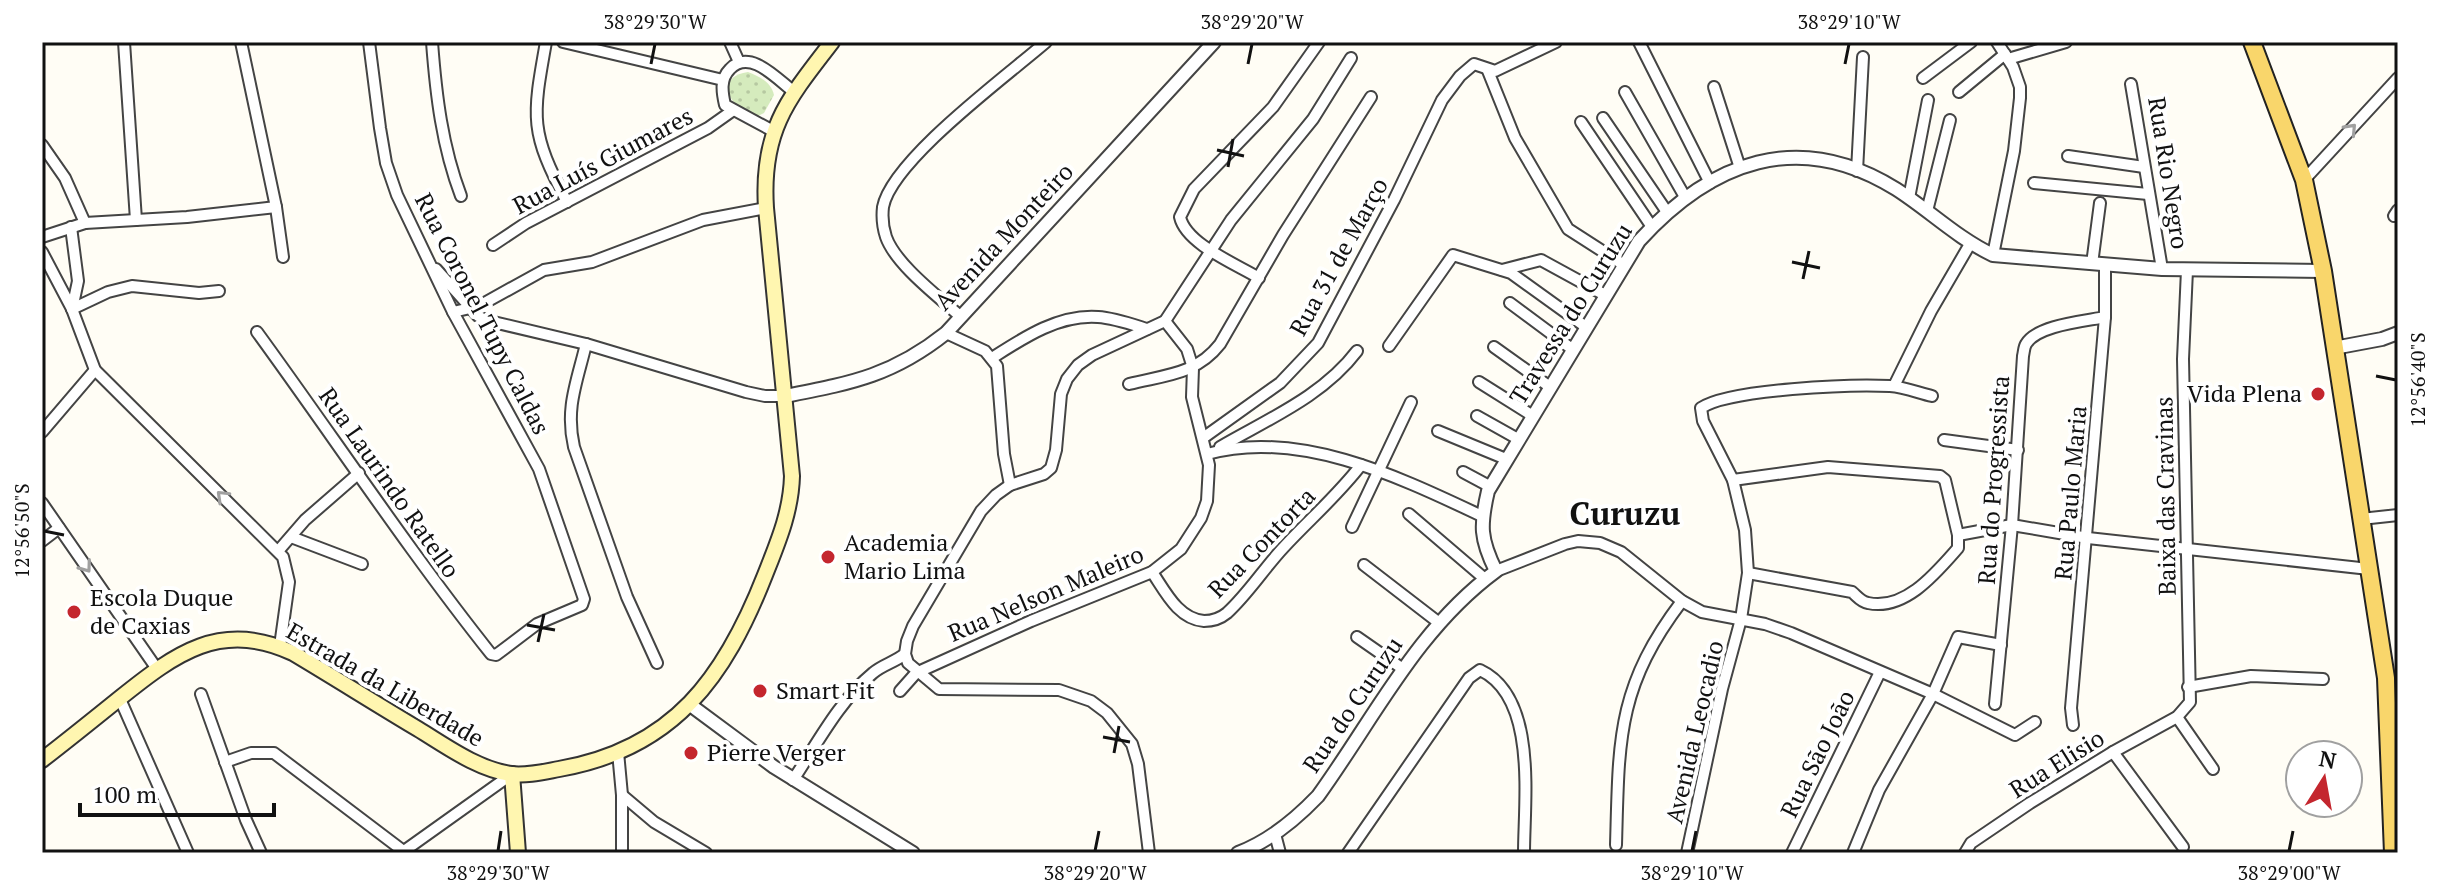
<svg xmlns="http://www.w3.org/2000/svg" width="2440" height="895" viewBox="0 0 2440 895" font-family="'PT Serif',serif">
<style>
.grass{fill:url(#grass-dots)}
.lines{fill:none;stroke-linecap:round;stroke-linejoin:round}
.minor-casing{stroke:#444;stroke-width:14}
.tertiary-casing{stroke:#444;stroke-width:16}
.secondary-casing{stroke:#333;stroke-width:18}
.primary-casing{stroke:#222;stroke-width:20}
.minor{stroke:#fff;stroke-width:10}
.tertiary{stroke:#fff;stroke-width:12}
.secondary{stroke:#fff6b0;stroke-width:14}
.primary{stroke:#f9d66b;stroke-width:16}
.oneway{stroke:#a0a0a0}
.ticks{fill:none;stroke:#111;stroke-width:3}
.poi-dot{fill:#c4262e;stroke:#fff;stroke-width:3}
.labels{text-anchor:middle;stroke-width:8;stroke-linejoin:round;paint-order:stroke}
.street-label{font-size:24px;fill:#111;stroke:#fff}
.poi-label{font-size:24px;fill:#111;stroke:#fff;text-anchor:start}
.district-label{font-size:32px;font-weight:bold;fill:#111;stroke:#fff}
.neatline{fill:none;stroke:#111;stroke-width:3}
.ticks-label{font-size:20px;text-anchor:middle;fill:#111}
</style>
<defs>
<pattern id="grass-dots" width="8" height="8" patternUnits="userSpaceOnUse" patternTransform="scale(2)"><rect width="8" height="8" fill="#d5ebbd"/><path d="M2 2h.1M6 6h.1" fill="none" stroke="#b6c8a1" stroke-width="1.8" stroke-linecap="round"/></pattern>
</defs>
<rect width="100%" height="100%" fill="#fffdf5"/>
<path class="grass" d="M748 72C760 77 771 82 774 95L764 113 758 116C729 110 713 77 748 72Z"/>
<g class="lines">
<defs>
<g id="minor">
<path d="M124 42 136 220"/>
<path d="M241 42 276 207 283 257"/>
<path d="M432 42C436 95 442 146 461 196"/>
<path d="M546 42C532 119 530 132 567 202"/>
<path d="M563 42 723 80"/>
<path d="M730 42 739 62"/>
<path d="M1639 42 1710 183"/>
<path d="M2008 59 2066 42"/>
<path d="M1488 71 1515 138 1568 229 1624 265"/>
<path d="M1923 78 1971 42"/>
<path d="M2131 84 2162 269"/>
<path d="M1714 87 1740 168"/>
<path d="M1625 92 1685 197"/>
<path d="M1959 92 2005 54"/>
<path d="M1603 118 1667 212"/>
<path d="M1581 122 1652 227"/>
<path d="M773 131 725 105C722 92 720 79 730 69 750 48 777 79 794 92"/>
<path d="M42 145 65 178 85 223"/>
<path d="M2068 156 2144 167"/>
<path d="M1857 171 1863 57"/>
<path d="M2304 180 2398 78"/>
<path d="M2034 183 2148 194"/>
<path d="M1909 198 1928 100"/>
<path d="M1927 211 1950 120"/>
<path d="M2394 216 2398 210"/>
<path d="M71 227 78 281 72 309"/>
<path d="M42 237 85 223 187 217 276 207"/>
<path d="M493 245 526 223 708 128 732 111"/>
<path d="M42 252 72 309 95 370 283 557 289 582 280 646"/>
<path d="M1993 255 2014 151 2020 98V87L2013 67 1997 42"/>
<path d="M2092 264 2100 203"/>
<path d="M436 269 478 316 485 320 586 344 746 392 765 396H785"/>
<path d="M1502 270 1541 260 1605 295"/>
<path d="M1259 278C1236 264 1186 244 1180 217L1194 189 1273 107 1319 42"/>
<path d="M1510 303 1572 349"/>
<path d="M72 309 108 292 132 286 199 293 219 291"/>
<path d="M453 312 479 306 544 270 592 262 703 220 766 208"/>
<path d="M961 317C939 297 896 265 886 237 883 228 882 216 883 207 892 160 1008 75 1046 42"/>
<path d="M257 332C335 439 409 551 491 654L496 655 537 624 582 605 584 599 539 469 453 312 397 195 386 163 380 128 369 42"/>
<path d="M946 333 985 351 997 366 1004 454 1010 485"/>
<path d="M586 344C577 382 565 408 574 447L627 597 657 663"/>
<path d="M1389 346 1453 255 1511 273 1586 327"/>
<path d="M1494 347 1550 387"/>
<path d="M992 358C1023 338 1059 314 1098 317 1114 318 1131 324 1147 329"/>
<path d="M1479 382 1533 416"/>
<path d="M1129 384C1164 375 1196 375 1220 344L1283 235 1371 97"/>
<path d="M1894 386 1931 311 1970 244"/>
<path d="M1477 416 1518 439"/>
<path d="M1438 431 1506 459"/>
<path d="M42 432 95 370"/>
<path d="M1203 438 1280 383 1318 343 1394 200 1442 100 1460 76 1474 64 1495 71 1556 42"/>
<path d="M1944 440 2018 450"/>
<path d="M1220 447C1268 419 1323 396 1357 351"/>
<path d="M1207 454C1299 428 1401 478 1482 516"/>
<path d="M1463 472 1491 487"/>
<path d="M1733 480 1828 467 1940 476 1945 480 1958 535V548C1936 573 1905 611 1868 603 1861 602 1857 596 1852 592L1748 573"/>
<path d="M42 503 157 669"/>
<path d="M1409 514 1485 579"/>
<path d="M2361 519 2398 515"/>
<path d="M1352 527 1411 402"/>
<path d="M1958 535 2012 525 2088 538 2369 569"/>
<path d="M291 537 362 564"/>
<path d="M42 541 59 528"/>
<path d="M279 550 305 520 359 473"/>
<path d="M1364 565 1438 622"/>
<path d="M1496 571 1565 544 1578 541 1600 543 1621 552 1682 601 1702 612 1765 624 1791 633 1933 694 2015 735 2035 722"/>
<path d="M1152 572C1165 591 1178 619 1204 621 1212 621 1221 618 1227 613 1248 594 1265 567 1284 547 1310 519 1338 495 1361 465"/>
<path d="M1357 637 1403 669"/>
<path d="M2188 687 2251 676 2323 679"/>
<path d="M900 691 916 673 1031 621 1152 572 1181 549 1201 518 1207 501 1209 465 1192 397 1193 368 1187 349 1165 321"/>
<path d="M201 694 246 820 261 853"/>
<path d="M120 699 188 853"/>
<path d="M1995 704 2012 525 2023 356C2024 352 2024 347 2026 344 2037 325 2086 321 2105 317"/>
<path d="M2177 717 2213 769"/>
<path d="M2073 725 2071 708 2105 317V265"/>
<path d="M618 752 622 795V853"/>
<path d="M2113 752 2183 847"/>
<path d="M225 762 251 753H274L406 853"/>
<path d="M793 780C817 744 839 701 873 673 882 665 895 662 905 654"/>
<path d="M622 795 654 822 706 853"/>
<path d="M1275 834 1280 853"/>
<path d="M1616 845C1619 741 1616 688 1682 601"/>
<path d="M404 851 512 774"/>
<path d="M1149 853 1138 764 1132 744 1107 713 1091 701 1059 690 939 689 908 663 905 654 907 641 913 626 981 511 996 495 1010 485 1044 474 1051 468 1056 450 1061 394 1067 379 1078 365 1092 355 1165 321 1231 220 1313 119 1351 58"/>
<path d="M1348 853 1469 678 1480 670C1538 697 1524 800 1524 853"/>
<path d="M1687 853 1722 689 1741 619 1748 573 1745 530 1733 480 1703 421 1701 408C1729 389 1853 384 1890 386 1904 387 1919 393 1932 396"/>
<path d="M1792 853 1880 672"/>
<path d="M1853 853 1879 790 1933 694 1958 637 2001 645"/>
<path d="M1965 853 1971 843 2030 803 2113 752 2177 717 2190 702 2183 359 2187 270"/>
</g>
<g id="tertiary">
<path d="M2334 348 2382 339 2398 333"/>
<path d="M785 396C851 383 892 376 946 333L1214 42"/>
<path d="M689 704 774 767 913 853"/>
<path d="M1238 853C1270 841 1295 820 1318 796 1375 717 1417 629 1496 571 1480 539 1480 525 1488 491L1639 241C1711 162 1798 128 1896 189 1929 210 1957 238 1993 255L2162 269 2323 271"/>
</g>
<g id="secondary">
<path d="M42 760C68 740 94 719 120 698 175 654 221 619 293 653 335 678 376 704 418 729 446 746 477 769 511 774 527 776 543 772 559 769 674 749 725 677 765 575 778 542 791 512 792 476L766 208C761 131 787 100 832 42"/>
<path d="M512 774 518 853"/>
</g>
<path id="primary" d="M2252 42 2304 180 2323 271 2386 678 2393 853"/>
</defs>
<use href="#minor" class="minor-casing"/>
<use href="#tertiary" class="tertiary-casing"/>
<use href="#secondary" class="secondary-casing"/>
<use href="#primary" class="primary-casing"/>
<use href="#minor" class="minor"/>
<use href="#tertiary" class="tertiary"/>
<use href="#secondary" class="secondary"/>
<use href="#primary" class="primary"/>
</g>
<defs><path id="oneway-chevron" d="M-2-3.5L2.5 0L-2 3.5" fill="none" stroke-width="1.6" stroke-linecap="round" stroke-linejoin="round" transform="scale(2)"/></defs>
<g class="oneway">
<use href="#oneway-chevron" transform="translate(2351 129) rotate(-47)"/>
<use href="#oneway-chevron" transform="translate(222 496) rotate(-136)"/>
<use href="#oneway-chevron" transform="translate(86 567) rotate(54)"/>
</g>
<path class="ticks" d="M651 64 655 44M1248 64 1252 44M1845 64 1849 44M1217 150 1244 156M1228 167 1233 139M1792 262 1820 268M1803 279 1809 251M2376 376 2396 380M44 531 64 535M527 625 555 630M538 642 544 614M1103 737 1130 742M1114 753 1119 726M498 851 501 831M1095 851 1099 831M1692 851 1696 831M2289 851 2293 831"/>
<g class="poi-dot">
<circle cx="2318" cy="394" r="8"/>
<circle cx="828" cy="557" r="8"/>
<circle cx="74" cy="612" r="8"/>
<circle cx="760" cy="691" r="8"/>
<circle cx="691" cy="753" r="8"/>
</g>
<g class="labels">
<g class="street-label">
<text transform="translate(603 161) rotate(-28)" y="8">Rua Luís Giumares</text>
<text transform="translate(2168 173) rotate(81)" y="8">Rua Rio Negro</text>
<text transform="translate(1004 237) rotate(-47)" y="8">Avenida Monteiro</text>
<text transform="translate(1339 257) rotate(-61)" y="8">Rua 31 de Março</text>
<text transform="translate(482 314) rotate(63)" y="8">Rua Coronel Tupy Caldas</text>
<text transform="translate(1571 314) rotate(-58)" y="8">Travessa do Curuzu</text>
<text transform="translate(1994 480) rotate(-86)" y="8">Rua do Progressista</text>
<text transform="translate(389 483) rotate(55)" y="8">Rua Laurindo Ratello</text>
<text transform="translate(2071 493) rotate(-85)" y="8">Rua Paulo Maria</text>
<text transform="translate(2166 496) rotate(-91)" y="8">Baixa das Cravinas</text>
<text transform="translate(1262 543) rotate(-46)" y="8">Rua Contorta</text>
<text transform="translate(1046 594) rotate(-23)" y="8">Rua Nelson Maleiro</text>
<text transform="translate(385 685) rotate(30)" y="8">Estrada da Liberdade</text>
<text transform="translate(1353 705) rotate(-56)" y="8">Rua do Curuzu</text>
<text transform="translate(1695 732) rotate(-77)" y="8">Avenida Leocadio</text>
<text transform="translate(1818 754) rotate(-64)" y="8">Rua São João</text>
<text transform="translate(2057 764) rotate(-32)" y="8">Rua Elisio</text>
</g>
<g class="poi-label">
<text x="2302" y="402" text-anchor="end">Vida Plena</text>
<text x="844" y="551">Academia<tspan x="844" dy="28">Mario Lima</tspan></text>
<text x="90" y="606">Escola Duque<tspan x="90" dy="28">de Caxias</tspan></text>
<text x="776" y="699">Smart Fit</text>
<text x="707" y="761">Pierre Verger</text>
</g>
<g class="district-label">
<text x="1625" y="525">Curuzu</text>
</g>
</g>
<rect width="2440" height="895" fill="none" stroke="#ffffff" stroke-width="88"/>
<g transform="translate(2324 779) rotate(11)"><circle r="38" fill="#ffffff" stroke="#a0a0a0" stroke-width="2"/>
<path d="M0-6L14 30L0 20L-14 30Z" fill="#c4262e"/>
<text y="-12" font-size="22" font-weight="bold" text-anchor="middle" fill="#111111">N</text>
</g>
<path d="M80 803v12h194v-12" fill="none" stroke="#111111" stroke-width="4"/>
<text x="92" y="803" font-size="24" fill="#111111" stroke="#ffffff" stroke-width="6" paint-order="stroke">100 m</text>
<rect x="44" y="44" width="2352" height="807" class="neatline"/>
<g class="ticks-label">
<text x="655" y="29">38°29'30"W</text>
<text x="1252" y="29">38°29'20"W</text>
<text x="1849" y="29">38°29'10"W</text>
<text transform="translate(2418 380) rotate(-90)" y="7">12°56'40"S</text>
<text transform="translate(22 531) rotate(-90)" y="7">12°56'50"S</text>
<text x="498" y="880">38°29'30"W</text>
<text x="1095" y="880">38°29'20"W</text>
<text x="1692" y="880">38°29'10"W</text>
<text x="2289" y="880">38°29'00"W</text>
</g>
</svg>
